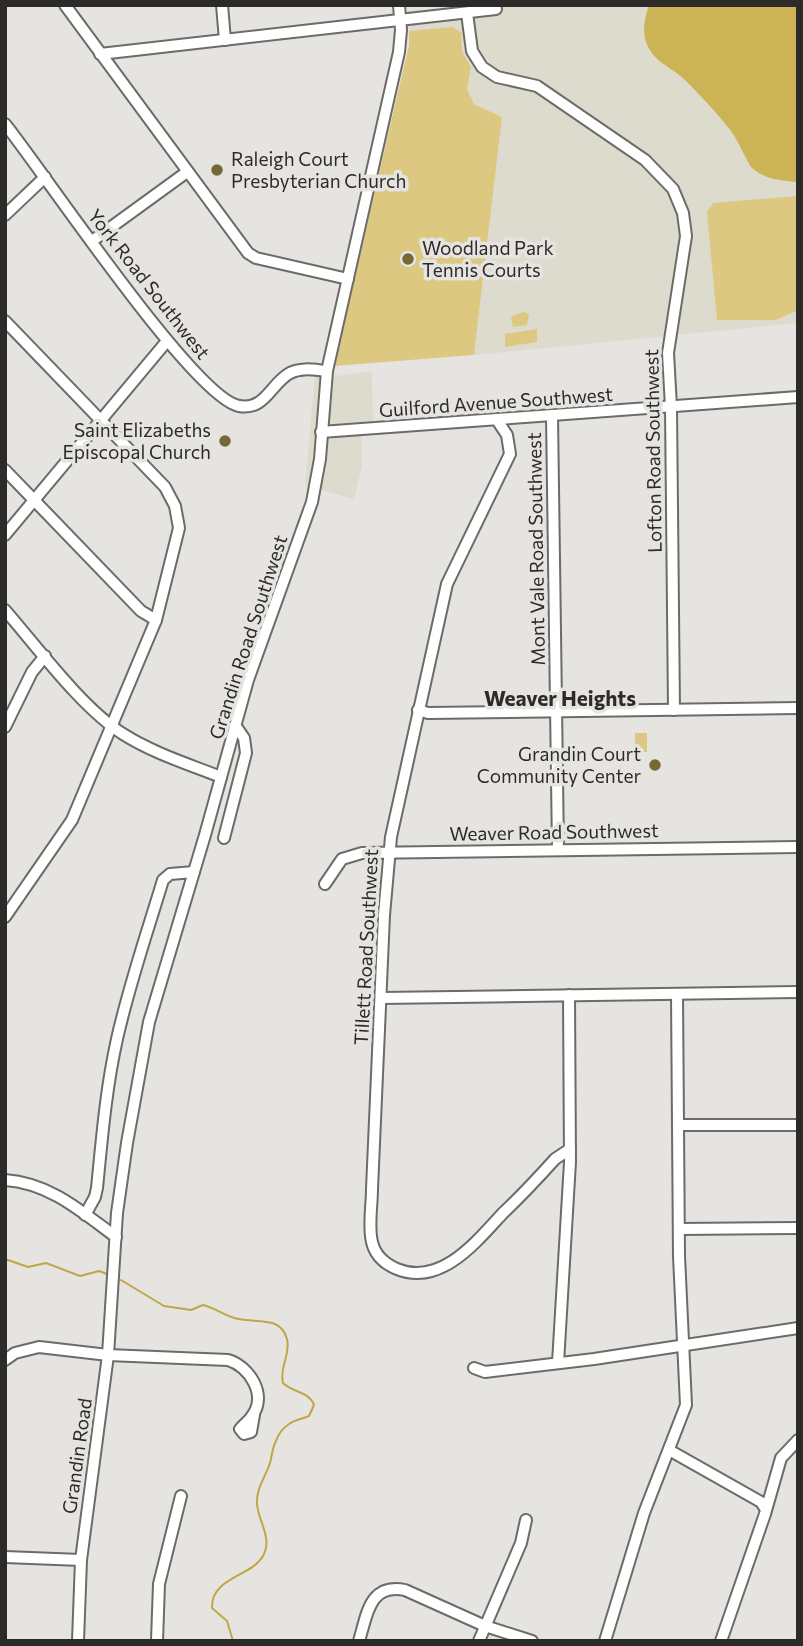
<svg xmlns="http://www.w3.org/2000/svg" width="803" height="1646" viewBox="0 0 803 1646" font-family="Commissioner,sans-serif">
<style>
.built{fill:#dddace}
.green{fill:#dcc880}
.forest{fill:#ccb356}
.lines{fill:none;stroke-linecap:round;stroke-linejoin:round}
.stream{stroke:#bfa748;stroke-width:2}
.minor-casing{stroke:#6c6b68;stroke-width:14}
.minor{stroke:#fff;stroke-width:10}
.poi-dot{fill:#756835;stroke:#e6e4e0;stroke-width:2.5}
.labels{text-anchor:middle;stroke-width:7;stroke-linejoin:round;paint-order:stroke}
.poi-label{font-size:19px;fill:#2c2b29;stroke:#e6e4e0;text-anchor:start}
.street-label{font-size:19px;fill:#2c2b29;stroke:#e6e4e0}
.neighbourhood-label{font-size:21px;font-weight:bold;fill:#2c2b29;stroke:#e6e4e0}
</style>
<rect width="100%" height="100%" fill="#e6e4e0"/>
<g class="built">
<path d="M454 5H798V323L474 355 502 117 474 104 467 89 471 67 462 51 434 29 409 31 407 11 451 8Z"/>
<path d="M368 372 372 373 373 421 361 423 362 465 354 499 305 486 315 375 336 376Z"/>
</g>
<g class="green">
<path d="M452 27 461 32 462 51 471 67 467 89 474 104 502 117 474 355 334 366 409 45V31Z"/>
<path d="M798 196V310L776 320H717L707 212 713 203Z"/>
<path d="M523 312 529 314 527 325 513 327 511 317Z"/>
<path d="M537 329V342L505 347V334Z"/>
<rect x="635" y="733" width="12" height="19"/>
</g>
<path class="forest" d="M649 5H798V182C782 181 764 179 752 168 747 162 738 140 731 131 717 113 700 95 684 79 670 66 653 62 646 42 642 30 645 17 649 5Z"/>
<g class="lines">
<g class="stream">
<path d="M5 1259 28 1267 46 1263 80 1276 99 1271 107 1274"/>
<path d="M121 1280 164 1306 191 1310 203 1305C216 1308 226 1317 239 1319 257 1323 281 1316 287 1339 291 1354 279 1367 283 1383 293 1393 309 1391 314 1405L309 1416C302 1419 295 1420 289 1424 283 1428 278 1435 276 1441 272 1448 272 1456 270 1463 266 1476 256 1488 257 1504 258 1521 273 1538 263 1556 251 1577 211 1577 212 1608L227 1621 233 1641"/>
</g>
<defs>
<g id="minor">
<path d="M65 5 248 253 256 258 348 279"/>
<path d="M222 5 225 40"/>
<path d="M467 13 472 51 482 67 497 77 537 86 645 160 673 189 683 213 686 236 668 353 671 407 674 710"/>
<path d="M100 54 496 9"/>
<path d="M5 124C43 171 194 398 239 406 265 411 271 383 290 373 301 367 315 370 327 371"/>
<path d="M5 215 45 177"/>
<path d="M92 241 187 172"/>
<path d="M5 321 165 487 175 506 179 528 156 620 72 820 5 917"/>
<path d="M552 415 558 850"/>
<path d="M497 420 507 435 510 454 447 584 391 837 384 915 372 1189C372 1206 368 1226 372 1242 375 1255 385 1264 397 1269 441 1287 477 1241 503 1213 521 1196 538 1178 555 1159L570 1149"/>
<path d="M321 432 798 397"/>
<path d="M5 470 141 611 156 620"/>
<path d="M5 535 167 341"/>
<path d="M5 610C38 648 82 708 123 734 153 753 188 764 221 777"/>
<path d="M418 710 428 713 798 708"/>
<path d="M5 727 32 672 45 656"/>
<path d="M224 838 246 753 244 738 235 725"/>
<path d="M325 884 342 859 362 853 798 847"/>
<path d="M381 998 798 992"/>
<path d="M679 1125H798"/>
<path d="M5 1180C50 1183 82 1212 116 1237"/>
<path d="M85 1215 95 1197 97 1188C102 1138 106 1088 117 1039 129 985 147 933 163 880L170 874 194 872"/>
<path d="M679 1229 798 1228"/>
<path d="M5 1360 15 1353 39 1347 108 1355 228 1360C249 1366 268 1395 252 1416 249 1421 244 1424 240 1429L244 1434 251 1432 254 1415"/>
<path d="M558 1363 570 1162 569 995"/>
<path d="M474 1368 485 1372 594 1359 798 1328"/>
<path d="M669 1450 761 1502 765 1508"/>
<path d="M5 1557 81 1560"/>
<path d="M78 1641 81 1560 108 1355 117 1213 127 1143 149 1022 205 835 248 680 312 502 320 459 327 371 399 52 401 30 399 5"/>
<path d="M157 1641 159 1584 181 1496"/>
<path d="M359 1641C367 1615 369 1583 405 1590L485 1626 532 1641"/>
<path d="M479 1641 521 1543 526 1520"/>
<path d="M605 1641 644 1513 686 1405 679 1256 677 994"/>
<path d="M721 1641 765 1514 781 1458 798 1440"/>
</g>
</defs>
<use href="#minor" class="minor-casing"/>
<use href="#minor" class="minor"/>
</g>
<g class="poi-dot">
<circle cx="217" cy="170" r="7"/>
<circle cx="408" cy="259" r="7"/>
<circle cx="225" cy="441" r="7"/>
<circle cx="655" cy="765" r="7"/>
</g>
<g class="labels">
<g class="poi-label">
<text x="231" y="166">Raleigh Court<tspan x="231" dy="22">Presbyterian Church</tspan></text>
<text x="422" y="255">Woodland Park<tspan x="422" dy="22">Tennis Courts</tspan></text>
<text x="211" y="437" text-anchor="end">Saint Elizabeths<tspan x="211" dy="22">Episcopal Church</tspan></text>
<text x="641" y="761" text-anchor="end">Grandin Court<tspan x="641" dy="22">Community Center</tspan></text>
</g>
<g class="street-label">
<text transform="translate(149 284) rotate(52)" y="7">York Road Southwest</text>
<text transform="translate(496 402) rotate(-4)" y="7">Guilford Avenue Southwest</text>
<text transform="translate(653 451) rotate(-91)" y="7">Lofton Road Southwest</text>
<text transform="translate(536 549) rotate(-91)" y="7">Mont Vale Road Southwest</text>
<text transform="translate(248 637) rotate(-72)" y="7">Grandin Road Southwest</text>
<text transform="translate(554 832) rotate(-1)" y="7">Weaver Road Southwest</text>
<text transform="translate(366 947) rotate(-87)" y="7">Tillett Road Southwest</text>
<text transform="translate(77 1456) rotate(-82)" y="7">Grandin Road</text>
</g>
<g class="neighbourhood-label">
<text x="560" y="706">Weaver Heights</text>
</g>
</g>
<rect width="803" height="1646" fill="none" stroke="#2c2b29" stroke-width="14"/>
</svg>
